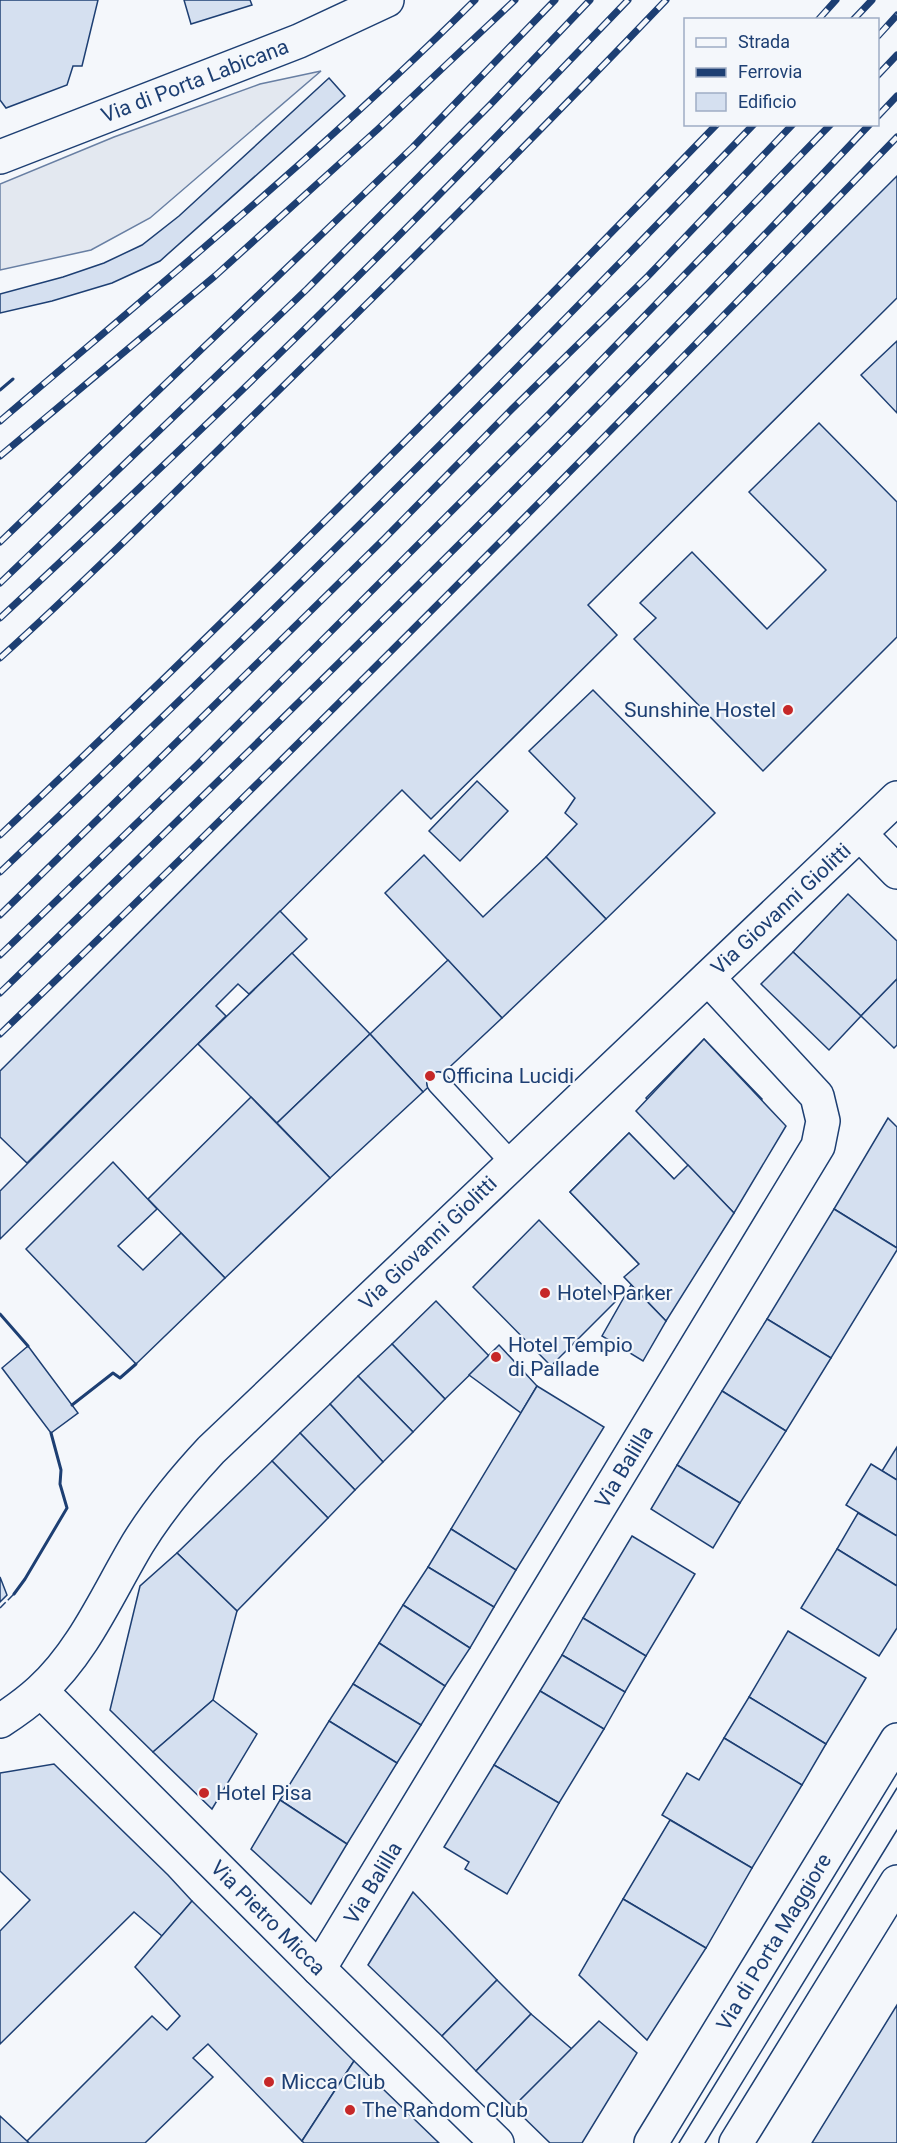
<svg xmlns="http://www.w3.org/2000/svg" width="897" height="2143" viewBox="0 0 897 2143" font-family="Roboto,sans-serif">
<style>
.parking{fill:#e3e8f0;stroke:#687fa3;stroke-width:1.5}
.building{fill:#d5e0f0;stroke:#1d3f73;stroke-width:1.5}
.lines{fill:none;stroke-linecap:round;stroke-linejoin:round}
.lane-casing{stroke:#1d3f73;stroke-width:24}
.street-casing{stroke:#1d3f73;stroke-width:36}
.secondary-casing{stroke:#1d3f73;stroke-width:36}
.lane{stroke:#f4f7fb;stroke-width:21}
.street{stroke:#f4f7fb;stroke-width:33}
.secondary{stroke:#f4f7fb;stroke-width:33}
.tram{stroke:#1d3f73;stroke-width:1.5}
.rail-casing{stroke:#1d3f73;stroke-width:7}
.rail{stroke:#f4f7fb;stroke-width:4.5;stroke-dasharray:14;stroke-linecap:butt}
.fence{stroke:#1d3f73;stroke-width:1.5;stroke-dasharray:8 3;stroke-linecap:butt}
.wall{stroke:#1d3f73;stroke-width:3}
.poi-dot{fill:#c62828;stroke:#f4f7fb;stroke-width:2}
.labels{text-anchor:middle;stroke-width:4.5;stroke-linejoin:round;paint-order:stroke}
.street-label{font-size:21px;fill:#1d3f73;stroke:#f4f7fb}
.poi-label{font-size:21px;fill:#1d3f73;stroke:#f4f7fb;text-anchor:start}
</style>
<rect width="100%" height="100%" fill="#f4f7fb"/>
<path class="parking" d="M321 71 150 218 91 250 0 270V184L114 137 260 84Z"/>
<g class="building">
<path d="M0 0H98L82 66H73L67 85 6 108 0 100Z"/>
<path d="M184 0H250L252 5 191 24Z"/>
<path d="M329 78 345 96 160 261 112 283 52 301 0 313V294L63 277 104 263 142 245 179 216Z"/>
<path d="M897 176V298L588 605 617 635 431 819 402 790 27 1163 0 1137V1071Z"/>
<path d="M897 341V413L861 375Z"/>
<path d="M819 423 897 502V637L763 771 634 639 656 618 640 603 692 552 767 629 826 570 749 492Z"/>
<path d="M593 690 715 813 606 919 546 857 577 824 565 813 575 798 529 751Z"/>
<path d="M477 781 508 811 460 861 429 831Z"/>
<path d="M424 855 483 917 546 857 606 919 502 1018 385 893Z"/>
<path d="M848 894 897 941V979L861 1016 793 952Z"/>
<path d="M280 911 307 939 249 994 238 984 216 1006 226 1016 0 1239V1191Z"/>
<path d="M793 952 861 1016 829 1050 761 984Z"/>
<path d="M292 953 370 1034 277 1123 198 1044Z"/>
<path d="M448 960 502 1018 423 1092 370 1034Z"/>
<path d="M897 979V1045L894 1048 861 1016Z"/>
<path d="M370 1034 423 1092 330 1178 277 1123Z"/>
<path d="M704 1039 762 1099 705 1156 646 1098Z"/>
<path d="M704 1039 786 1126 734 1213 636 1111Z"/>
<path d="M251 1097 330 1178 225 1278 148 1199Z"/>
<path d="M888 1118 897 1127V1248L834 1209Z"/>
<path d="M629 1133 674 1179 696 1207 639 1264 570 1192Z"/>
<path d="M629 1133 674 1179 688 1165 734 1213 666 1321 624 1277 639 1264 570 1192Z"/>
<path d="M113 1162 157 1209 118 1246 143 1270 181 1233 225 1278 136 1364 26 1249Z"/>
<path d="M834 1209 897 1248V1250L831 1358 767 1319Z"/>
<path d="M539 1220 617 1300 551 1366 473 1287Z"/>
<path d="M631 1285 666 1321 643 1361 602 1336Z"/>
<path d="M436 1301 489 1356 445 1399 392 1344Z"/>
<path d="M767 1319 831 1358 786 1431 722 1391Z"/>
<path d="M392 1344 445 1399 413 1432 358 1376Z"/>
<path d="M499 1345 537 1386 521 1413 469 1375Z"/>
<path d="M28 1346 78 1413 51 1433 2 1368Z"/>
<path d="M358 1376 413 1432 383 1462 330 1404Z"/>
<path d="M537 1386 604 1427 516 1570 451 1529Z"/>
<path d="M722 1391 786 1431 740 1503 677 1465Z"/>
<path d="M330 1404 383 1462 355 1490 300 1433Z"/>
<path d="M300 1433 355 1490 328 1518 272 1461Z"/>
<path d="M897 1447V1480L882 1471Z"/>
<path d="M272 1461 328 1518 237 1611 177 1553Z"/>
<path d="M871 1464 897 1480V1536L846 1505Z"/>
<path d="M677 1465 740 1503 713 1548 651 1509Z"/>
<path d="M858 1513 897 1536V1586L837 1549Z"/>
<path d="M451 1529 516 1570 494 1607 428 1567Z"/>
<path d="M632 1536 695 1574 646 1656 583 1618Z"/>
<path d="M837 1549 897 1586V1628L879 1656 801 1608Z"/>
<path d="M177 1553 237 1611 213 1700 153 1752 110 1710 140 1586Z"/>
<path d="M428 1567 494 1607 470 1648 403 1605Z"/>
<path d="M0 1577 7 1595 0 1602Z"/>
<path d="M403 1605 470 1648 445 1686 379 1643Z"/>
<path d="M583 1618 646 1656 625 1692 562 1655Z"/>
<path d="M788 1631 866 1678 826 1744 749 1697Z"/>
<path d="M379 1643 445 1686 421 1725 353 1684Z"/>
<path d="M562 1655 625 1692 604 1729 540 1691Z"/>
<path d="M353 1684 421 1725 397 1763 329 1721Z"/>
<path d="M540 1691 604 1729 559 1803 494 1765Z"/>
<path d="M749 1697 826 1744 802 1785 724 1738Z"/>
<path d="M213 1700 257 1734 212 1809 153 1752Z"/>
<path d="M329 1721 397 1763 347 1844 280 1800Z"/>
<path d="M724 1738 802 1785 752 1868 662 1815 687 1773 699 1780Z"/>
<path d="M54 1764 168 1875 192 1901 162 1936 134 1912 0 2044V1931L30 1900 0 1871V1773Z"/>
<path d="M494 1765 559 1803 507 1894 465 1869 469 1862 444 1847Z"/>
<path d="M280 1800 347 1844 311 1904 251 1849Z"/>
<path d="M670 1820 752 1868 706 1948 623 1899Z"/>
<path d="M413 1892 497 1980 442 2036 368 1965Z"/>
<path d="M623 1899 706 1948 647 2040 579 1975Z"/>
<path d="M192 1901 354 2061 302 2141 208 2044 193 2058 213 2077 145 2143H29L27 2141 152 2016 167 2030 180 2016 135 1967Z"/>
<path d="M497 1980 531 2014 476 2071 442 2036Z"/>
<path d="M897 2005V2143H812Z"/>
<path d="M531 2014 573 2050 513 2107 476 2071Z"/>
<path d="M599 2021 637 2053 582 2143H550L513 2107Z"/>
<path d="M354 2061 439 2143H304L302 2141Z"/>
<path d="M0 2116 27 2141 29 2143H0Z"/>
</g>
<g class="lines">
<defs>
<path id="lane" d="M438 1083 512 1163"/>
<g id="street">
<path d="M0 157 299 41 387 0"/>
<path d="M860 834 897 872"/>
<path d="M41 1691 319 1969 497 2143"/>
<path d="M319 1969 818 1146 823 1121 817 1096 708 978"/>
</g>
<g id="secondary">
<path d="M0 1721C14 1712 28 1702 40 1691 84 1651 108 1593 138 1543 159 1509 184 1479 211 1450L897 798"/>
<path d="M651 2143 897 1740"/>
<path d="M736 2143 897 1882"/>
</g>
</defs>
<use href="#lane" class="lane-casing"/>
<use href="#street" class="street-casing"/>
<use href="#secondary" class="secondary-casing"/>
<use href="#lane" class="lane"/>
<use href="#street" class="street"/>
<use href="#secondary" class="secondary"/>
<g class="tram">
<path d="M679 2143 897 1788"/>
<path d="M705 2143 897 1830"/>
</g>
<defs>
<g id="rail">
<path d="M818 20 836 0"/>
<path d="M853 20 872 0"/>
<path d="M878 36 897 15"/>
<path d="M878 75 897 55"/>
<path d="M878 116 897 96"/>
<path d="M0 421C161 284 325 149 475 0"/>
<path d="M0 456 215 276 378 129 515 0"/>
<path d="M0 542 413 147 555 0"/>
<path d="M0 583 307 289 490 105 590 0"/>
<path d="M0 618C109 517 217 416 323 311 426 210 527 105 628 0"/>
<path d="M0 658C93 574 182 485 271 398 405 267 537 135 666 0"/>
<path d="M0 835C245 604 483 366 717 124"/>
<path d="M0 872C257 629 509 380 754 124"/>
<path d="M0 915 384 539 513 408 648 276 793 124"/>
<path d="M0 955 197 765 549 414 831 124"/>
<path d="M0 993C294 708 588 423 870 124"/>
<path d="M0 1034C305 741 603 441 897 137"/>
</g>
</defs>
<use href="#rail" class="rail-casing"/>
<use href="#rail" class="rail"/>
<path class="fence" d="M0 1608 14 1594"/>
<g class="wall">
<path d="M0 390 13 379"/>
<path d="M0 1314 28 1346"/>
<path d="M72 1405 113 1373 120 1378 136 1364"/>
<path d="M14 1594 25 1579 67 1508 60 1484 61 1470 51 1433"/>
</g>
</g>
<g class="poi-dot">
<circle cx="788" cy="710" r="6"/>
<circle cx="430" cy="1076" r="6"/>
<circle cx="545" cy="1293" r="6"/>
<circle cx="496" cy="1357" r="6"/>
<circle cx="204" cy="1793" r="6"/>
<circle cx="269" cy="2082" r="6"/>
<circle cx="350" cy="2110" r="6"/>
</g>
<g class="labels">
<g class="street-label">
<text transform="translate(195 81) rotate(-21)" y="7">Via di Porta Labicana</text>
<text transform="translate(781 909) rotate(-43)" y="7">Via Giovanni Giolitti</text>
<text transform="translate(428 1243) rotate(-44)" y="7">Via Giovanni Giolitti</text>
<text transform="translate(624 1467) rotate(-59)" y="7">Via Balilla</text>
<text transform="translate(373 1883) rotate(-59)" y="7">Via Balilla</text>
<text transform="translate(268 1918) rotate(45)" y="7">Via Pietro Micca</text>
<text transform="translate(774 1942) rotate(-59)" y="7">Via di Porta Maggiore</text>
</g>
<g class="poi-label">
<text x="776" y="717" text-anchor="end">Sunshine Hostel</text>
<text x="442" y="1083">Officina Lucidi</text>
<text x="557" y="1300">Hotel Parker</text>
<text x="508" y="1352">Hotel Tempio<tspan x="508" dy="24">di Pallade</tspan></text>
<text x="216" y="1800">Hotel Pisa</text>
<text x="281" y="2089">Micca Club</text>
<text x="362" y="2117">The Random Club</text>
</g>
</g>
<rect x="684" y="18" width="195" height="108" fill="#f4f7fb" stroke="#9eadc5" stroke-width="1.5"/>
<rect x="696" y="38" width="30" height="9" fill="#f4f7fb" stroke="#9eadc5" stroke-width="1.5"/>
<text x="738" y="48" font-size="18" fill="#1d3f73">Strada</text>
<rect x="696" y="68" width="30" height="9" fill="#1d3f73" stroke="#9eadc5" stroke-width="1.5"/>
<text x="738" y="78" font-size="18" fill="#1d3f73">Ferrovia</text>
<rect x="696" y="93" width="30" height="18" fill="#d5e0f0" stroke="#9eadc5" stroke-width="1.5"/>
<text x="738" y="108" font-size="18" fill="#1d3f73">Edificio</text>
</svg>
